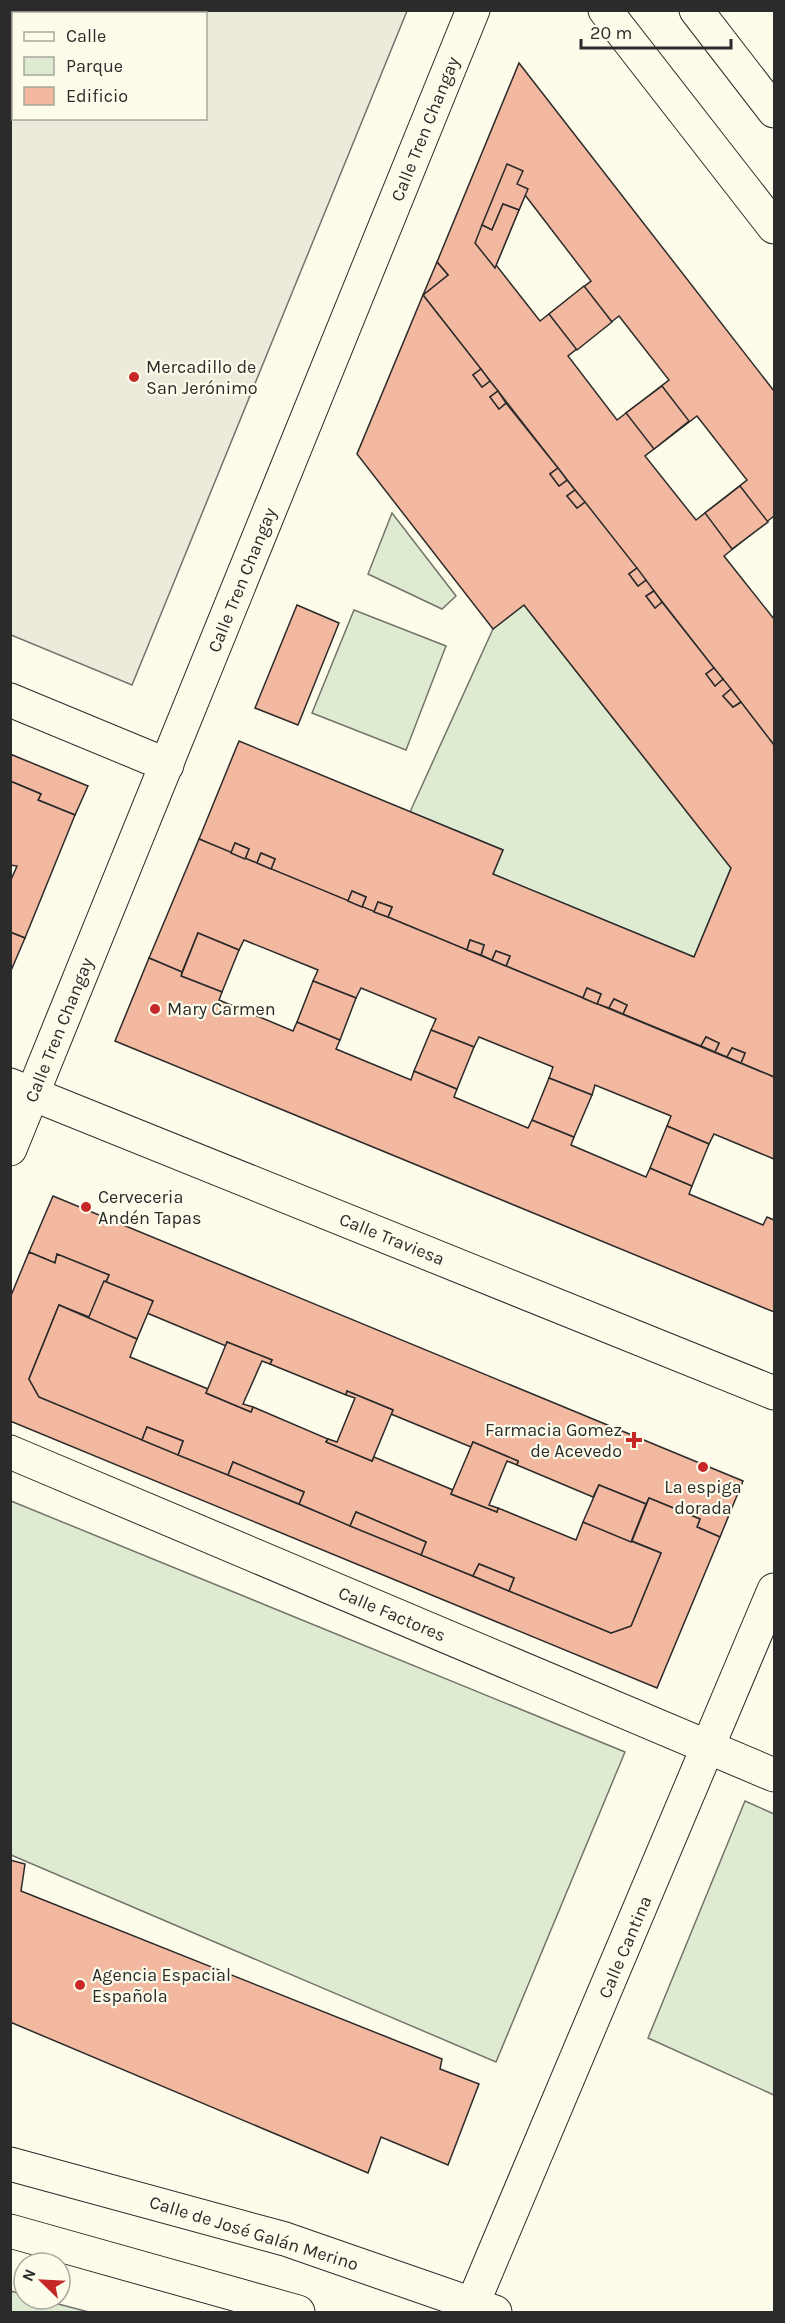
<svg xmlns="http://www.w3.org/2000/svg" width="785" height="2323" viewBox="0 0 785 2323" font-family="Karla,sans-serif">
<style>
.green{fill:#deebd1;stroke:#74746e;stroke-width:1.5}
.parking{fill:#eceadb;stroke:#74746e;stroke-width:1.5;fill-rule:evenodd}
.building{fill:#f2b8a0;stroke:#2b2b2b;stroke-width:1.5;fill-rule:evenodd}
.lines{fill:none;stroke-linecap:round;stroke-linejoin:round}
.street-casing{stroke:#2b2b2b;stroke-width:35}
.secondary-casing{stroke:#2b2b2b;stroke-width:35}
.primary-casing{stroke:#2b2b2b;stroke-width:35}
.street{stroke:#fdfbea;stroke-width:33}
.secondary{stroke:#fdfbea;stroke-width:33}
.primary{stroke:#fdfbea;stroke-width:33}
.poi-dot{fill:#c62828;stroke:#fdfbea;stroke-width:2}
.labels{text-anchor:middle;stroke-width:4.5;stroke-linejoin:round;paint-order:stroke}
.street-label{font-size:18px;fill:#2b2b2b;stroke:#fdfbea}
.poi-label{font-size:18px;fill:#2b2b2b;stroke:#fdfbea;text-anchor:start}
</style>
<rect width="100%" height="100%" fill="#fdfbea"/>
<g class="green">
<path d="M392 513 456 596 442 609 368 574Z"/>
<path d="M524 605 731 868 694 957 493 874 503 850 410 812 493 629Z"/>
<path d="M354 610 446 646 406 750 312 713Z"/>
<path d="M11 1501 625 1752 496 2062 11 1855Z"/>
<path d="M745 1801 774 1814V2095L648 2038Z"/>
<path d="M11 2291 24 2295V2299H39L89 2312H11Z"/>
</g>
<path class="parking" d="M10 11H407L132 685 11 635ZM14 14H206V118H14Z"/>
<g class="building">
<path d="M519 63 774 391V516L724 556 774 619V745L423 295 448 275 437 262ZM525 195 591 281 540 321 496 265ZM619 316 669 380 617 420 568 356ZM697 416 747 480 696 520 645 456Z"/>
<path d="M507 164 523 171 517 184 528 189 519 210 503 204 492 230 482 225Z"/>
<path d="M503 204 519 210 495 268 475 243 482 225 492 230Z"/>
<path d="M437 262 448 275 423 295Z"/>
<path d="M584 286 612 322 577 350 549 314Z"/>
<path d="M423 295 481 369 473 375 482 387 490 381 498 391 490 397 499 409 506 403 558 468 550 474 559 486 567 480 575 490 567 496 577 508 585 502 637 568 629 574 638 586 646 580 654 591 646 596 655 608 662 602 714 668 706 674 715 686 723 679 731 689 723 696 733 707 741 702 774 745V1077L741 1063 745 1053 732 1048 727 1057 715 1052 719 1043 706 1037 701 1046 623 1014 627 1005 614 999 609 1008 597 1004 601 994 587 988 583 998 506 966 510 956 496 951 492 960 481 955 484 945 470 940 467 950 388 917 392 907 378 902 374 912 362 907 366 897 352 891 348 901 271 869 275 859 261 853 257 863 245 859 249 849 235 843 231 853 199 839 239 741 503 850 493 874 694 957 731 868 524 605 493 629 357 454Z"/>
<path d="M481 369 490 381 482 387 473 375Z"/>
<path d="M662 386 689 421 654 449 626 413Z"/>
<path d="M498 391 506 403 499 409 490 397Z"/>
<path d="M558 468 567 480 559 486 550 474Z"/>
<path d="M740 486 768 522 732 549 705 513Z"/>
<path d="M575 490 585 502 577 508 567 496Z"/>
<path d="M637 568 646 580 638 586 629 574Z"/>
<path d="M654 591 662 602 655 608 646 596Z"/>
<path d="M297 605 339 623 298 725 255 708Z"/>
<path d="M714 668 723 679 715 686 706 674Z"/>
<path d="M731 689 741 702 733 707 723 696Z"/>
<path d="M10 754 88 786 75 815 38 800 41 794 10 781Z"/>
<path d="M10 781 41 794 38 800 75 815 25 938 10 932V882L17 866 10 865Z"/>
<path d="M199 839 774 1077V1159L714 1134 709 1144 667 1126 671 1116 595 1085 592 1095 549 1078 553 1067 479 1037 474 1047 431 1030 436 1019 361 988 356 998 313 981 318 970 244 940 239 950 198 933 182 972 149 958Z"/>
<path d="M235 843 249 849 245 859 231 853Z"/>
<path d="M261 853 275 859 271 869 257 863Z"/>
<path d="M352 891 366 897 362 907 348 901Z"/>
<path d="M378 902 392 907 388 917 374 912Z"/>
<path d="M10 932 25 938 10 973Z"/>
<path d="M198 933 239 950 222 992 181 976Z"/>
<path d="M470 940 484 945 481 955 467 950Z"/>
<path d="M496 951 510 956 506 966 492 960Z"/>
<path d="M149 958 182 972 181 976 222 992 219 1000 293 1031 297 1022 340 1040 336 1049 411 1080 414 1071 457 1089 454 1097 528 1128 532 1120 574 1137 571 1145 646 1177 650 1168 692 1186 689 1194 763 1225 767 1217 774 1220V1312L115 1041Z"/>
<path d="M313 981 356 998 340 1040 297 1022Z"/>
<path d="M587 988 601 994 597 1004 583 998Z"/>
<path d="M614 999 627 1005 623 1014 609 1008Z"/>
<path d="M431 1030 474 1047 457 1089 414 1071Z"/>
<path d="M706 1037 719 1043 715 1052 701 1046Z"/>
<path d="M732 1048 745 1053 741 1063 727 1057Z"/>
<path d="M549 1078 592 1095 574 1137 532 1120Z"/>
<path d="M667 1126 709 1144 692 1186 650 1168Z"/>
<path d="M53 1196 743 1481 720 1537 697 1527 700 1519 649 1498 646 1504 599 1485 593 1497 517 1465 518 1461 473 1442 471 1447 391 1414 393 1410 347 1391 346 1395 270 1364 272 1360 227 1342 226 1346 147 1313 153 1301 106 1282 109 1275 57 1254 55 1263 29 1252Z"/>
<path d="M29 1252 55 1263 57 1254 109 1275 89 1317 59 1305 29 1379 39 1397 611 1633 631 1626 661 1553 632 1541 649 1498 700 1519 697 1527 720 1537 657 1688 10 1421V1298Z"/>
<path d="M104 1281 153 1301 137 1339 88 1319Z"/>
<path d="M59 1305 137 1339 130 1357 208 1389 206 1393 251 1412 253 1407 328 1439 326 1442 372 1461 374 1457 453 1490 451 1494 497 1512 498 1508 576 1540 583 1522 661 1553 631 1626 611 1633 509 1591 514 1578 479 1564 473 1576 421 1555 426 1542 356 1512 350 1526 299 1504 304 1492 233 1462 228 1475 178 1455 183 1441 147 1427 142 1440 39 1397 29 1379Z"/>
<path d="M227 1342 272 1360 270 1364 262 1361 243 1404 253 1407 251 1412 206 1393Z"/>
<path d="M347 1391 393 1410 372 1461 326 1442 328 1439 337 1442 355 1398 346 1395Z"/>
<path d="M147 1427 183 1441 178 1455 142 1440Z"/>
<path d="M473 1442 518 1461 517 1465 507 1461 489 1505 498 1508 497 1512 451 1494Z"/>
<path d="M233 1462 304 1492 299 1504 228 1475Z"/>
<path d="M599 1485 646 1504 631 1542 583 1522Z"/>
<path d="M356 1512 426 1542 421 1555 350 1526Z"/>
<path d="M479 1564 514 1578 509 1591 473 1576Z"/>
<path d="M10 1860 25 1864 21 1891 442 2059 440 2069 479 2084 448 2165 381 2137 368 2173 10 2022Z"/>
</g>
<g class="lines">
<defs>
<g id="street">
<path d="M10 700 167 765"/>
<path d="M10 1085 774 1393"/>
<path d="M10 1149 473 10"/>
<path d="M10 1452 774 1775"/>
<path d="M473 2303 774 1590"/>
</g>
<g id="secondary">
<path d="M10 2164 285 2239 495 2312"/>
<path d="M10 2231 298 2312"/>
</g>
<g id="primary">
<path d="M605 10 774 227"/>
<path d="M696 10 774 111"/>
</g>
</defs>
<use href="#street" class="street-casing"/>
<use href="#secondary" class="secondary-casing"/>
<use href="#primary" class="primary-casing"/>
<use href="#street" class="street"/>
<use href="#secondary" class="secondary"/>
<use href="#primary" class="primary"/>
</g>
<g class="poi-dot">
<circle cx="134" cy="377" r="6"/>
<circle cx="155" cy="1009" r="6"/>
<circle cx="86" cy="1207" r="6"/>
<path d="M631 1431h6v6h6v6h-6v6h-6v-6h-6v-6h6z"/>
<circle cx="703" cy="1467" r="6"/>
<circle cx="80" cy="1985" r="6"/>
</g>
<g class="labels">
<g class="street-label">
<text transform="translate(425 129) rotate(-68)" y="6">Calle Tren Changay</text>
<text transform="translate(242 580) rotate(-68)" y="6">Calle Tren Changay</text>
<text transform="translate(59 1030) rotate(-68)" y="6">Calle Tren Changay</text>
<text transform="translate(392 1239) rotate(22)" y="6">Calle Traviesa</text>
<text transform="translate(392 1614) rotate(23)" y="6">Calle Factores</text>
<text transform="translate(625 1947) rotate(-67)" y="6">Calle Cantina</text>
<text transform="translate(254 2233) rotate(17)" y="6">Calle de José Galán Merino</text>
</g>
<g class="poi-label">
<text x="146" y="373">Mercadillo de<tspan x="146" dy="21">San Jerónimo</tspan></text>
<text x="167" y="1015">Mary Carmen</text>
<text x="98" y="1203">Cerveceria<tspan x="98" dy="21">Andén Tapas</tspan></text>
<text x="622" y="1436" text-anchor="end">Farmacia Gomez<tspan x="622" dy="21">de Acevedo</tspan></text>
<text x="703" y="1493" text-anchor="middle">La espiga<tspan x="703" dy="21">dorada</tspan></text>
<text x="92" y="1981">Agencia Espacial<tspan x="92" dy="21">Española</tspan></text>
</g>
</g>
<rect width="785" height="2323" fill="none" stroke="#2b2b2b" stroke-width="24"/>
<rect x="12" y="12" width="195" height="108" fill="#fdfbea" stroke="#a9a89e" stroke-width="1.5"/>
<rect x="24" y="32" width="30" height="9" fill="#fdfbea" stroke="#a9a89e" stroke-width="1.5"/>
<text x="66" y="42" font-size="18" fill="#2b2b2b">Calle</text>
<rect x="24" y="57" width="30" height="18" fill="#deebd1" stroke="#a9a89e" stroke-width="1.5"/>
<text x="66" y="72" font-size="18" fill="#2b2b2b">Parque</text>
<rect x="24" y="87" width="30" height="18" fill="#f2b8a0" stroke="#a9a89e" stroke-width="1.5"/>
<text x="66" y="102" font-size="18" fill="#2b2b2b">Edificio</text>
<g transform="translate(42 2281) rotate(294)"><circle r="28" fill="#fdfbea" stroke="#a9a89e" stroke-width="1.5"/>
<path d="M0-4.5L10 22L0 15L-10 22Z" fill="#c62828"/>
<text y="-9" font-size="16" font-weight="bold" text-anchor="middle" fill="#2b2b2b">N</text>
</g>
<path d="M581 39v9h150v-9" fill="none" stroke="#2b2b2b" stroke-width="3"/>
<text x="590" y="39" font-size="18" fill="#2b2b2b" stroke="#fdfbea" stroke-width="4.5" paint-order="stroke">20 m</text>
</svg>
